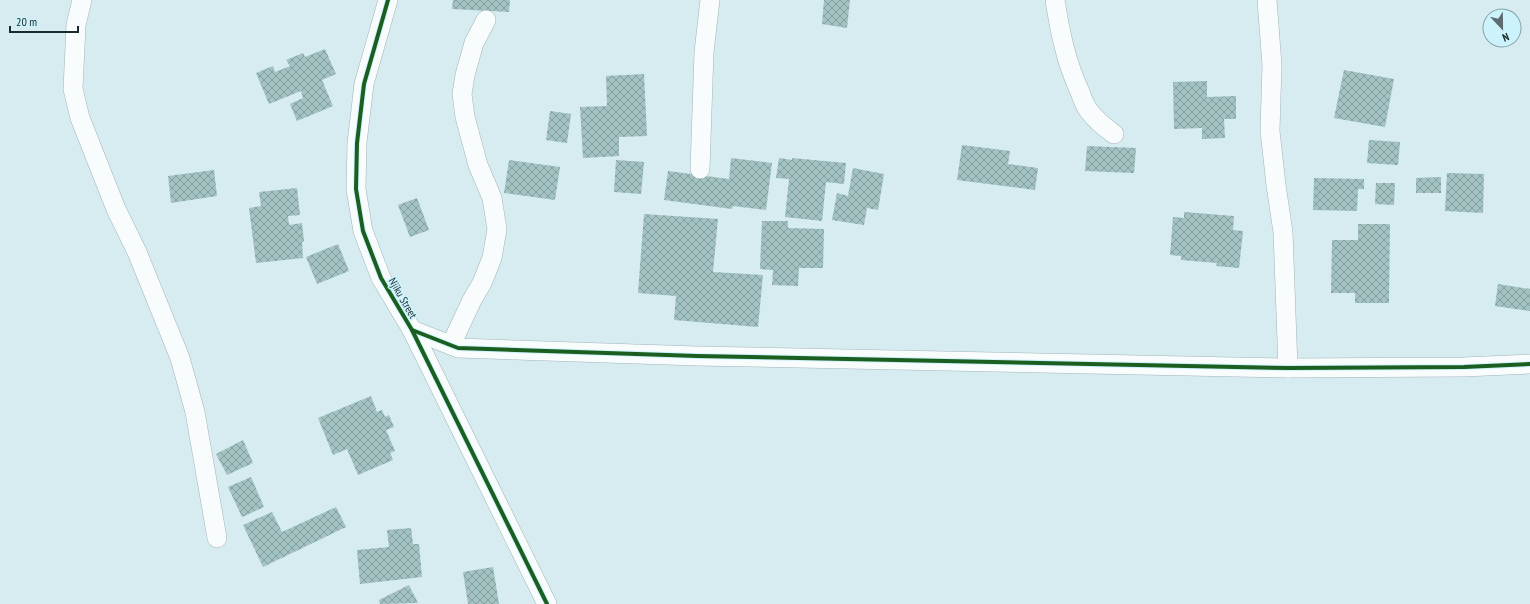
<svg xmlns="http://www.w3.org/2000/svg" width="1530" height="604" viewBox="0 0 1530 604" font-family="'PT Sans Narrow',sans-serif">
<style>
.building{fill:url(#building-cross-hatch)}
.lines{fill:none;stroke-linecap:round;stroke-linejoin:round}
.minor-casing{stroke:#a3b4b7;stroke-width:20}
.minor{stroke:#f9fcfd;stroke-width:19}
.cycleway-casing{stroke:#ccf3fb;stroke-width:6}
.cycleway{stroke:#1b5e20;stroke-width:4}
.labels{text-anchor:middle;stroke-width:3.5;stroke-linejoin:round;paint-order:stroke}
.street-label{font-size:11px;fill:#1a292c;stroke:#ccf3fb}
</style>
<defs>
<pattern id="building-cross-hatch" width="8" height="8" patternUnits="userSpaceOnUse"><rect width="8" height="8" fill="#a3c2c2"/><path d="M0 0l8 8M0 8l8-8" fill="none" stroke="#849e9e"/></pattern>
</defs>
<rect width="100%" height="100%" fill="#d6ecf0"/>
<g class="building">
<path d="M453 0H510L509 12 452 9Z"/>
<path d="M824 0H850L847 28 822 24Z"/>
<path d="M325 49 336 74 322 80 333 106 297 121 290 104 303 98 301 91 269 104 256 73 273 66 275 72 290 66 286 60 303 53 305 57Z"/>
<path d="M1344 70 1394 79 1385 127 1334 118Z"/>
<path d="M644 74 647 136 619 137V156L583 158 580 107 607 106 606 76Z"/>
<path d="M1207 81V97L1236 96V119H1224L1225 138 1202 139V128L1174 129 1173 82Z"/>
<path d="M550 111 571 114 567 143 546 140Z"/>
<path d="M1369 140 1400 142 1398 165 1367 163Z"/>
<path d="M962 145 1010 151 1008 164 1038 168 1035 190 957 180Z"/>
<path d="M1087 146 1136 148 1134 173 1085 171Z"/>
<path d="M731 158 772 163 766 210 733 206 732 209 664 200 668 171 729 179Z"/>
<path d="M779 158 792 160V158L846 163 844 184 826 182 822 221 785 217 789 179 776 178Z"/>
<path d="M509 160 560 167 555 200 504 193Z"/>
<path d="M616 160 644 162 641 194 614 192Z"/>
<path d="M853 168 884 174 878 210 867 208 864 225 832 220 837 193 848 196Z"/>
<path d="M214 170 217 196 171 203 168 176Z"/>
<path d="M1447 173 1484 174 1483 213 1445 211Z"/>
<path d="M1441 177V193H1416V178Z"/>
<path d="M1314 178 1364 179V189H1358L1357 211 1313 210Z"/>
<path d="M1376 183H1395L1394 205 1375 204Z"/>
<path d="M297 188 300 215 288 216 289 225 302 223 304 241 302 242 303 258 256 263 249 208 261 206 259 192Z"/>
<path d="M417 198 429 230 410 237 398 205Z"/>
<path d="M1184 212 1234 216 1233 230 1243 231 1239 268 1216 266 1217 263 1181 260V256L1170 255 1173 217 1184 218Z"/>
<path d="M644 214 718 219 713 272 763 275 758 327 674 320 676 296 638 293Z"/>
<path d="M762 221H788V228L824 229 823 268H799L798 286 772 285 773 270 760 269Z"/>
<path d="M1358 224H1390L1389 303H1355V293H1331L1332 240H1358Z"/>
<path d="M338 244 349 271 317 284 306 257Z"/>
<path d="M1498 284 1530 289V311L1495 306Z"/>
<path d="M371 396 377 412 382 410 385 417 389 415 394 427 386 430 395 451 390 453 393 460 358 475 347 449 333 455 318 418Z"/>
<path d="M243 440 253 463 227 475 216 454Z"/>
<path d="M251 477 264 507 242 517 228 487Z"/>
<path d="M336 507 346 527 263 567 243 525 272 512 282 532Z"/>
<path d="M411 528 413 544H419L422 577 360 584 357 550 389 547 387 530Z"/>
<path d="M493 567 499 604H468L463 572Z"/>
<path d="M409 585 418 603 380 604 379 600Z"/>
</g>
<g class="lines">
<defs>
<g id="minor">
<path d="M82 0 76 25 73 89 80 118 116 209 137 252 180 358 195 412 217 538"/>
<path d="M388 0 364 84 357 143 356 189 363 231 381 278 412 330 547 604"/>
<path d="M1055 0C1060 32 1066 62 1080 92 1082 98 1085 106 1089 111 1096 120 1104 127 1114 134"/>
<path d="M1267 0 1272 65 1270 131 1276 185 1283 232 1288 368"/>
<path d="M700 169 704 52 710 0"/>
<path d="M412 330 458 348 697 356 1288 368 1464 367 1530 364"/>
<path d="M451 345 472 300 482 283 492 258 497 229 492 198 478 165 465 117 462 94 465 75 474 43 486 20"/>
</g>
</defs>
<use href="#minor" class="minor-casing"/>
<use href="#minor" class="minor"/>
<defs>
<g id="cycleway">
<path d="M388 0 364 84 357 143 356 189 363 231 381 278 412 330 547 604"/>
<path d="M412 330 458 348 697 356 1288 368 1464 367 1530 364"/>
</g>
</defs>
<use href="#cycleway" class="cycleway-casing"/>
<use href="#cycleway" class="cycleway"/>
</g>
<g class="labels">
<g class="street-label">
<text transform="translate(403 298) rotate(60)" y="4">Njiku Street</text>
</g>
</g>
<g transform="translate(1502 28) rotate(158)"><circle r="19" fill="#ccf3fb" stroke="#85a2a8"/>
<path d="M0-3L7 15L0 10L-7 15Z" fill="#5c6d71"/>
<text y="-6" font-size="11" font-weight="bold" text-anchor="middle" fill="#1a292c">N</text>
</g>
<path d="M10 26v6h68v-6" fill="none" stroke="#1a292c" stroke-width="2"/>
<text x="16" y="26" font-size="12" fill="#1a292c" stroke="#ccf3fb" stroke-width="3" paint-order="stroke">20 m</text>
</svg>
